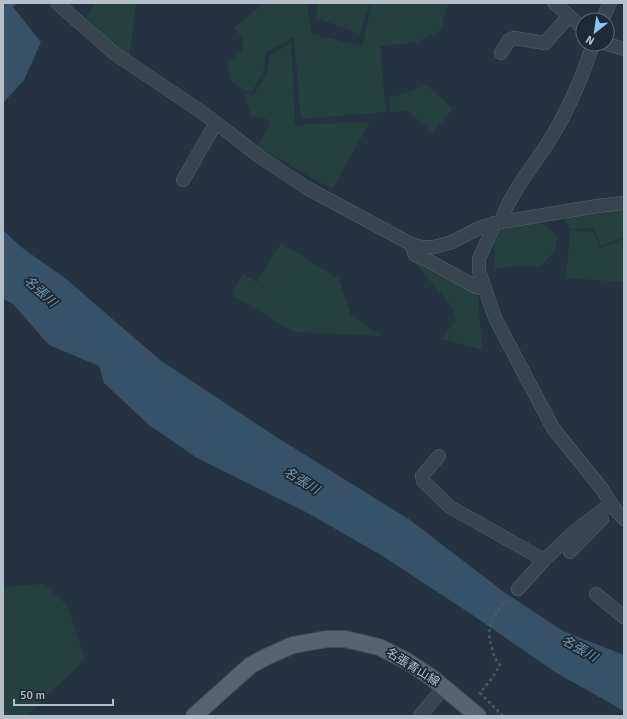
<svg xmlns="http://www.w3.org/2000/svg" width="627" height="719" viewBox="0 0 627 719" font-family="Signika,'Noto Sans JP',sans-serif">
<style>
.green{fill:#264040}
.water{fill:#375267}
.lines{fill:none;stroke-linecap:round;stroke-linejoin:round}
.minor-casing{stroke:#56636d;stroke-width:14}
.major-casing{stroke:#414e58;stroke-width:18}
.path{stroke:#445c5c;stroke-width:2.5;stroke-dasharray:3 3;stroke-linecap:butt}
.minor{stroke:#38454f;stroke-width:13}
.major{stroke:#56646f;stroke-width:16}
.labels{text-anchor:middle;stroke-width:3.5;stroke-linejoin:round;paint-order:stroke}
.street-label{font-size:12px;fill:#b4c0ca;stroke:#1d2a34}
.water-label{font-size:13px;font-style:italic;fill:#7395ae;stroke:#1d2a34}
</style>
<rect width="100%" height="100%" fill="#24333f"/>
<g class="green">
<path d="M95 3H136L129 60 86 18Z"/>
<path d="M264 3H307L312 34 362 46 372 3H448L441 30 415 43 380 46 386 112 301 119 294 37 265 53 264 69 251 94 232 83 227 63 243 49V39L234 28Z"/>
<path d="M317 3H370L360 34 316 18Z"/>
<path d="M291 43 295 125 370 122 332 189 257 147 271 122 262 117H251L244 94 253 95 268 71 269 56Z"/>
<path d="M427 85 453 109 432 132 408 111 391 112 390 98Z"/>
<path d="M624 210V237L601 246 593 228 570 229 563 216Z"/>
<path d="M540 222 557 236 556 249 541 266 495 268 493 224Z"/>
<path d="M570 230 593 232 600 248 624 239V282L566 278Z"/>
<path d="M281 243 339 279 351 315 381 336 293 332 231 294 243 274 257 282Z"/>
<path d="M418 260 478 294 482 350 441 339 456 321 453 308 415 263Z"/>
<path d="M42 584 67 605 85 659 26 716H3V587Z"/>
</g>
<g class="water">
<path d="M3 3H16L13 7 41 42 24 80 3 103Z"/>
<path d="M3 230 21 247 65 278 160 360 278 438 410 520 504 592 563 631 624 655V711L555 672 471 614 381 555 306 512 197 458 149 425 104 383 99 366 49 345 13 304 3 299Z"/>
</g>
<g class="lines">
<defs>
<g id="minor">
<path d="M57 3 114 53 203 113 263 159 307 188 411 244 421 247H434L452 242 479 228 495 223 597 206 624 203"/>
<path d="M554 3 583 28"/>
<path d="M602 20 610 3"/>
<path d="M607 44 624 49"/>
<path d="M501 53 509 40 514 38 545 43 569 16"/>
<path d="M183 180 216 123"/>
<path d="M501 222C510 192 533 167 549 141 568 111 582 78 593 44"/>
<path d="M495 223 479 259V271L495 318 553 428 602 489 614 508 624 519"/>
<path d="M411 244 415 255 429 261 476 287 485 289"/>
<path d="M439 456 422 476 423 481 450 507 544 560"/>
<path d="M570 552 602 519"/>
<path d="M518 589 544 560 575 531 611 504"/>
<path d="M596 594 624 617"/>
<path d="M420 716 444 687"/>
</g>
<path id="major" d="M194 716 251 665 268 656 293 645 327 639H345L379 647 405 660 431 677 478 716"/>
</defs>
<use href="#minor" class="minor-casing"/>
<use href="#major" class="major-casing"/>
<path class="path" d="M503 716 480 693 492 678 500 665C495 660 494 655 492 648 484 625 495 613 510 597"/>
<use href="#minor" class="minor"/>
<use href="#major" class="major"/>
</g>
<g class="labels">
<g class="street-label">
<text transform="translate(413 667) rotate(32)" y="4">名張青山線</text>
</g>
<g class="water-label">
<text transform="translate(41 291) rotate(42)" y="5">名張川</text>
<text transform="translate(302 480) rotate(31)" y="5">名張川</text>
<text transform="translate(580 648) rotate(30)" y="5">名張川</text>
</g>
</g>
<rect width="627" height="719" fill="none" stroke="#b4c0ca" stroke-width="8"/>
<g transform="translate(595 32) rotate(210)"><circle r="19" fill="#1d2a34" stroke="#596670"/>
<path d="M0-3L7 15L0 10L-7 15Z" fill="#89c4fb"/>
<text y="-6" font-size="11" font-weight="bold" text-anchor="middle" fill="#b4c0ca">N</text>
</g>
<path d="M14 699v6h99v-6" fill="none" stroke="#b4c0ca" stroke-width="2"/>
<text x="20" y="699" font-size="12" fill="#b4c0ca" stroke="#1d2a34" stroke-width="3" paint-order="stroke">50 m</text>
</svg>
